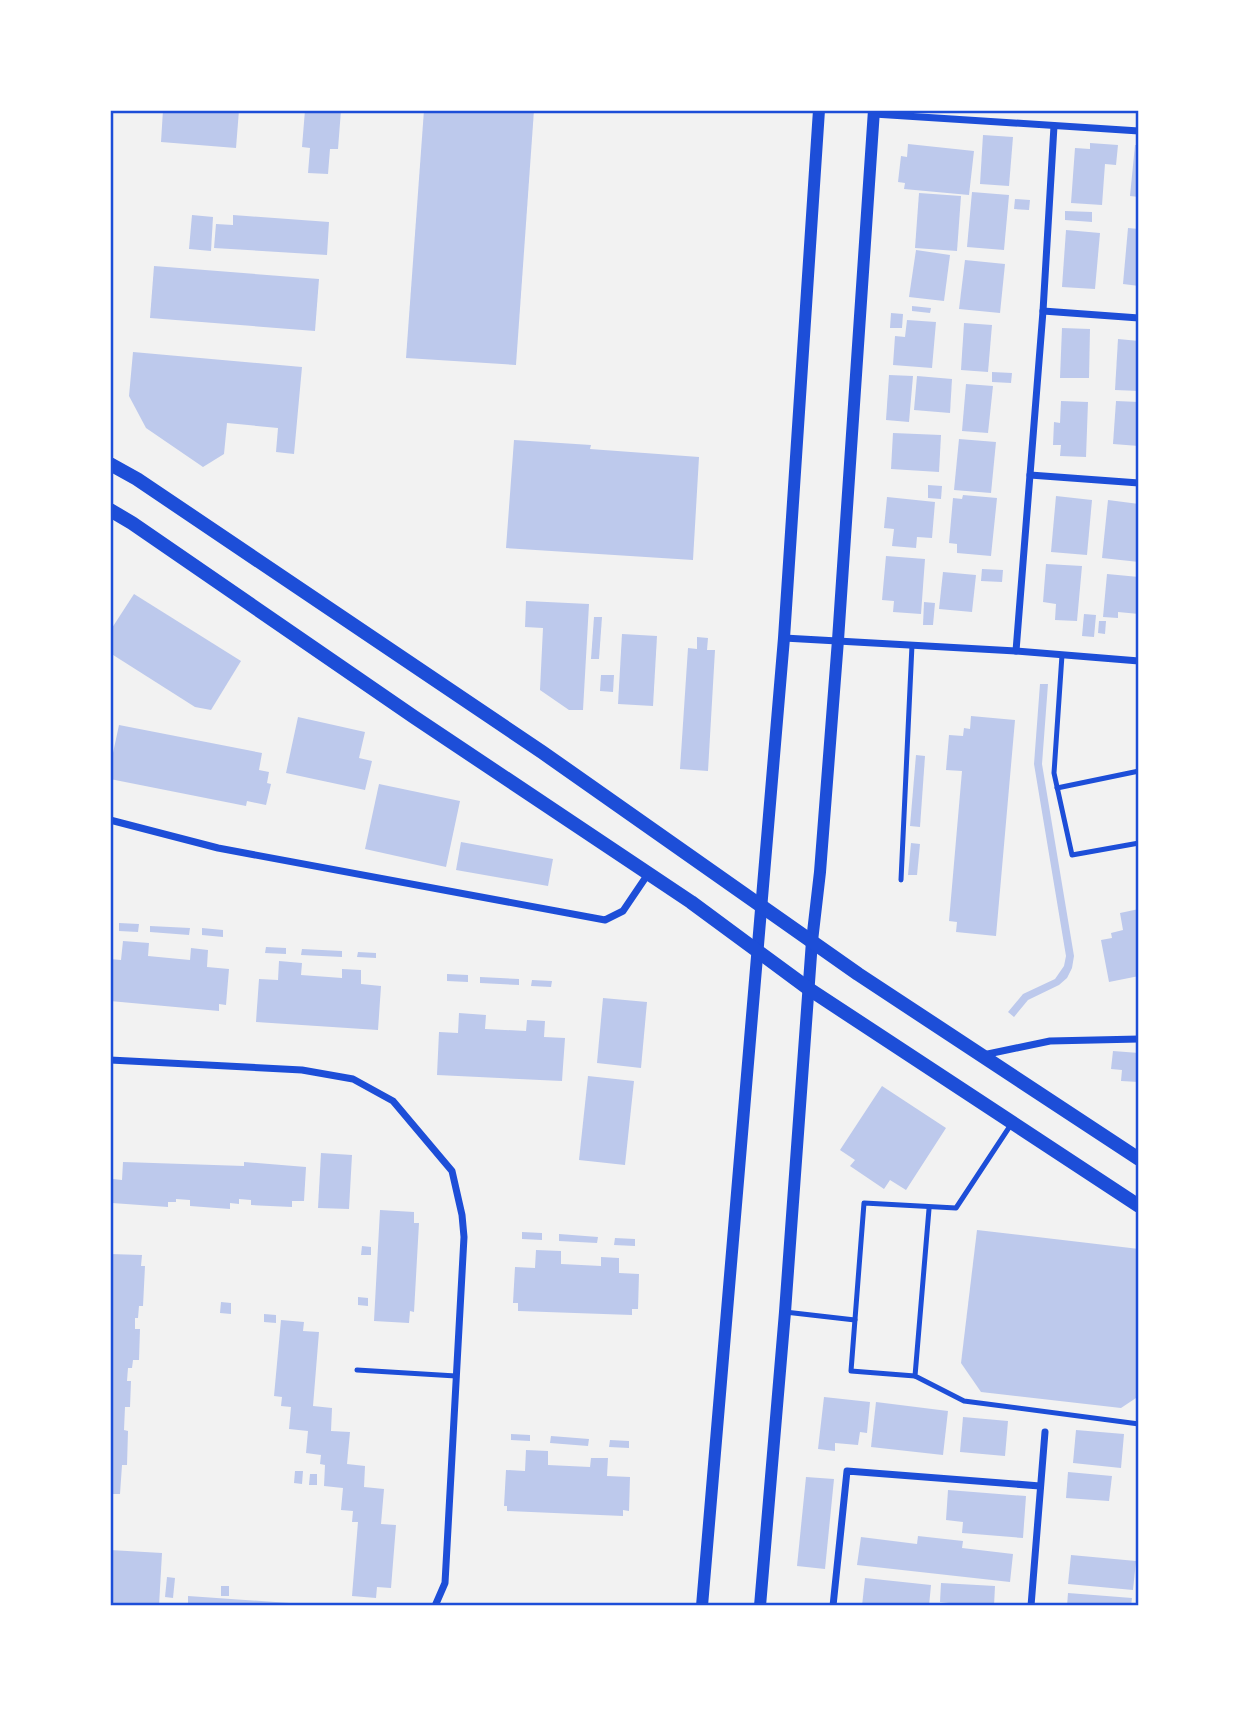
<svg xmlns="http://www.w3.org/2000/svg" width="1249" height="1716" viewBox="0 0 1249 1716" font-family="'Varela Round',sans-serif">
<style>
.building{fill:#bdc9ec}
.lines{fill:none;stroke-linecap:round;stroke-linejoin:round}
.service{stroke:#1d4ed8;stroke-width:5}
.minor{stroke:#1d4ed8;stroke-width:7}
.tertiary{stroke:#1d4ed8;stroke-width:12}
.secondary{stroke:#1d4ed8;stroke-width:14}
.neatline{fill:none;stroke:#1d4ed8;stroke-width:2.5}
</style>
<rect width="100%" height="100%" fill="#f2f2f2"/>
<g class="building">
<path d="M163 110H239L236 148 161 142Z"/>
<path d="M305 110H341L338 149H330L328 174 308 173 310 148 302 147Z"/>
<path d="M424 110H534L516 365 406 358Z"/>
<path d="M983 135 1013 137 1009 186 980 184Z"/>
<path d="M1090 143 1118 145 1116 165 1105 164 1102 205 1071 203 1075 148 1090 149Z"/>
<path d="M908 144 974 151 969 195 904 189 905 183 898 182 901 156 907 157Z"/>
<path d="M1135 145H1139V197L1130 196Z"/>
<path d="M972 192 1009 195 1004 250 967 247Z"/>
<path d="M919 193 961 196 957 251 915 248Z"/>
<path d="M1015 199 1030 200 1029 210 1014 209Z"/>
<path d="M1065 211 1092 212V222L1065 220Z"/>
<path d="M192 215 213 217 211 251 189 249Z"/>
<path d="M233 215 329 222 327 255 214 248 216 224 233 225Z"/>
<path d="M1128 228 1139 229V286L1123 284Z"/>
<path d="M1066 230 1100 233 1095 289 1062 287Z"/>
<path d="M916 250 950 255 944 301 909 297Z"/>
<path d="M965 260 1005 264 1000 313 959 309Z"/>
<path d="M154 266 319 279 315 331 150 318Z"/>
<path d="M912 306 931 308 930 313 912 311Z"/>
<path d="M891 313 903 314 902 328H890Z"/>
<path d="M907 320 936 322 932 368 893 365 895 336 905 337Z"/>
<path d="M964 323 992 325 988 372 961 370Z"/>
<path d="M1062 328 1090 329 1089 378H1060Z"/>
<path d="M1118 339 1139 341V391L1115 390Z"/>
<path d="M133 352 302 367 294 454 276 452 278 428 227 423 224 454 203 467 146 428 129 396Z"/>
<path d="M992 372 1012 373 1011 383 992 382Z"/>
<path d="M889 375 913 376 909 422 886 420Z"/>
<path d="M917 376 952 379 950 413 914 410Z"/>
<path d="M966 384 993 386 988 433 962 431Z"/>
<path d="M1061 401 1088 402 1086 457 1060 456 1061 445H1053L1054 422 1060 423Z"/>
<path d="M1116 401 1139 402V446L1113 444Z"/>
<path d="M893 433 941 435 939 472 891 469Z"/>
<path d="M959 439 996 442 991 493 954 490Z"/>
<path d="M514 440 591 445 590 449 699 457 693 560 506 548Z"/>
<path d="M928 485 942 486 941 499 928 498Z"/>
<path d="M963 495 997 498 991 556 957 553V544L949 543 953 498 962 499Z"/>
<path d="M1056 496 1092 500 1087 555 1051 552Z"/>
<path d="M887 497 935 502 932 538 917 537 916 548 892 546 894 529 884 528Z"/>
<path d="M1108 500 1139 504V562L1102 558Z"/>
<path d="M886 556 925 559 921 614 893 612 894 601 882 600Z"/>
<path d="M1046 564 1082 566 1077 621 1055 620 1056 604 1043 602Z"/>
<path d="M982 569 1003 570 1002 582 981 581Z"/>
<path d="M943 572 976 575 972 612 939 609Z"/>
<path d="M1107 574 1139 577V614L1118 612V618L1103 617Z"/>
<path d="M134 594 241 661 211 710 195 707 110 653V631Z"/>
<path d="M526 601 589 604 583 710H569L540 690 543 628 525 627Z"/>
<path d="M924 602 935 603 933 625H923Z"/>
<path d="M1084 614 1096 615 1094 637 1082 636Z"/>
<path d="M594 617H602L599 659H591Z"/>
<path d="M1099 621H1106L1105 634 1098 633Z"/>
<path d="M622 634 657 636 653 706 618 704Z"/>
<path d="M697 637 708 638 707 650H715L708 771 680 769 688 648 697 649Z"/>
<path d="M601 675H614L613 692 600 691Z"/>
<path d="M1040 684H1048L1042 764 1074 956 1072 968 1067 978 1059 985 1028 1000 1014 1017 1008 1012 1023 994 1055 979 1064 966 1066 956 1034 764Z"/>
<path d="M971 716 1015 720 996 936 956 932 957 922 949 921 962 771 946 770 949 735 963 736 964 728 970 729Z"/>
<path d="M298 717 365 732 359 758 372 761 365 790 286 773Z"/>
<path d="M119 725 262 753 259 770 269 772 267 783 271 784 266 805 247 801 246 806 110 779V767Z"/>
<path d="M916 755 925 756 920 827 910 826Z"/>
<path d="M379 784 460 801 446 867 365 849Z"/>
<path d="M461 842 553 859 548 886 456 870Z"/>
<path d="M911 843 920 844 917 875H908Z"/>
<path d="M1139 909V976L1109 982 1101 940 1112 938 1111 933 1123 930 1120 913Z"/>
<path d="M119 923 139 924 138 932 119 931Z"/>
<path d="M150 926 190 928 189 935 150 932Z"/>
<path d="M202 928 223 930V937L202 935Z"/>
<path d="M123 941 149 943 148 956 190 960 191 948 208 950 207 967 229 969 226 1005 219 1004V1011L110 1001V959L121 960Z"/>
<path d="M266 947 286 948V954L265 953Z"/>
<path d="M302 949 342 951V957L301 955Z"/>
<path d="M358 952 376 953V958L357 957Z"/>
<path d="M279 961 302 963 301 975 342 978V969L361 970V984L381 986 378 1030 256 1022 259 979 278 980Z"/>
<path d="M447 974 468 975V982L447 981Z"/>
<path d="M480 977 519 979V985L480 983Z"/>
<path d="M532 980 552 981 551 987 531 986Z"/>
<path d="M603 998 647 1002 641 1068 597 1063Z"/>
<path d="M459 1013 486 1015 485 1029 526 1031 527 1020 545 1021 544 1037 565 1038 562 1081 437 1075 439 1032 458 1033Z"/>
<path d="M1113 1051 1139 1053V1082L1121 1081 1122 1070 1111 1069Z"/>
<path d="M588 1076 634 1081 625 1165 579 1160Z"/>
<path d="M882 1086 946 1128 906 1190 890 1180 884 1189 850 1166 855 1160 840 1150Z"/>
<path d="M321 1153 352 1155 349 1209 318 1208Z"/>
<path d="M123 1162 244 1166V1162L306 1167 304 1201H292V1207L251 1205V1200L239 1199V1204L230 1203V1209L190 1206V1200L176 1199V1202H168V1207L112 1203 113 1179 122 1180Z"/>
<path d="M380 1210 414 1212V1223H419L414 1312 410 1311 409 1323 374 1321Z"/>
<path d="M977 1230 1139 1249V1396L1121 1408 981 1392 961 1363Z"/>
<path d="M522 1232 542 1233V1240L522 1239Z"/>
<path d="M559 1234 598 1237 597 1243 559 1241Z"/>
<path d="M615 1238 635 1239V1246L614 1245Z"/>
<path d="M362 1246 371 1247V1255H361Z"/>
<path d="M536 1250 561 1251V1264L601 1266V1257L619 1258V1273L639 1274 638 1309H632V1315L518 1311V1303H513L515 1267 535 1268Z"/>
<path d="M110 1254 142 1255 141 1266H145L143 1306H139L138 1318H135V1329H140L139 1360H133L132 1368H128L127 1381H131L130 1407H125L124 1430 128 1431 127 1465H122L120 1494H110Z"/>
<path d="M358 1297 368 1298V1306L358 1305Z"/>
<path d="M221 1302 231 1303V1314L220 1313Z"/>
<path d="M264 1314 276 1315V1323L264 1322Z"/>
<path d="M281 1320 304 1322 303 1331 319 1332 313 1406 332 1408 331 1431 350 1432 347 1464 365 1466 364 1487 384 1489 381 1524 396 1525 391 1588 377 1587 376 1598 352 1596 358 1522H352L353 1511 341 1510 343 1488 324 1486 325 1465 320 1464 321 1455 306 1453 308 1431 289 1429 291 1407 281 1406 282 1397 274 1396Z"/>
<path d="M824 1397 870 1402 867 1433 860 1432 858 1445 835 1443V1451L818 1449Z"/>
<path d="M876 1402 948 1411 943 1455 871 1447Z"/>
<path d="M963 1417 1008 1421 1005 1456 960 1452Z"/>
<path d="M1076 1430 1124 1434 1121 1468 1073 1463Z"/>
<path d="M511 1434 530 1435V1441L511 1440Z"/>
<path d="M551 1436 589 1439 588 1446 550 1443Z"/>
<path d="M610 1440 629 1441V1448L609 1447Z"/>
<path d="M526 1450 548 1451V1465L590 1467 591 1458H608L607 1476 630 1477 629 1511 623 1510V1516L507 1511V1506H504L506 1470 525 1471Z"/>
<path d="M295 1471H303L302 1484 294 1483Z"/>
<path d="M1068 1472 1112 1476 1109 1501 1066 1498Z"/>
<path d="M310 1474H317V1485H309Z"/>
<path d="M806 1477 834 1479 825 1569 797 1566Z"/>
<path d="M948 1490 1026 1496 1023 1538 962 1533 963 1522 946 1520Z"/>
<path d="M918 1536 963 1541 962 1548 1013 1554 1010 1582 857 1565 861 1537 917 1544Z"/>
<path d="M110 1550 162 1553 159 1606H110Z"/>
<path d="M1071 1555 1136 1561 1133 1590 1068 1584Z"/>
<path d="M167 1577 175 1578 173 1598 165 1597Z"/>
<path d="M865 1578 931 1585 929 1606H862Z"/>
<path d="M941 1583 995 1586 994 1606H949V1603L940 1602Z"/>
<rect x="221" y="1586" width="8" height="10"/>
<path d="M1068 1593 1132 1598 1131 1606H1067Z"/>
<path d="M188 1596 304 1604V1606H188Z"/>
</g>
<g class="lines">
<g class="service">
<path d="M1062 655 1054 773 1072 855 1139 843"/>
<path d="M1057 788 1139 771"/>
<path d="M901 880 912 645"/>
<path d="M929 1209 915 1376 964 1401 1139 1424"/>
<path d="M785 1312 855 1320"/>
<path d="M357 1370 456 1376"/>
<path d="M915 1376 851 1371 864 1203 956 1208 1012 1123"/>
</g>
<g class="minor">
<path d="M874 114 1139 131"/>
<path d="M1043 311 1139 318"/>
<path d="M1030 475 1139 483"/>
<path d="M784 638 1016 651 1139 661"/>
<path d="M1016 651 1043 311 1054 126"/>
<path d="M110 820 218 848 605 920 623 911 648 874"/>
<path d="M983 1055 1050 1041 1139 1039"/>
<path d="M110 1060 302 1070 353 1079 393 1101 452 1171 462 1215 464 1237 445 1583 435 1606"/>
<path d="M833 1606 847 1471 1040 1486"/>
<path d="M1031 1606 1045 1432"/>
</g>
<g class="tertiary">
<path d="M702 1606 784 638 819 110"/>
<path d="M760 1606 785 1312 812 941 820 872 838 640 874 110"/>
</g>
<g class="secondary">
<path d="M110 464 137 479 542 752 858 974 1139 1159"/>
<path d="M110 510 132 523 414 717 691 902 809 989 1139 1206"/>
</g>
</g>
<rect width="1249" height="1716" fill="none" stroke="#ffffff" stroke-width="224"/>
<rect x="112" y="112" width="1025" height="1492" class="neatline"/>
</svg>
